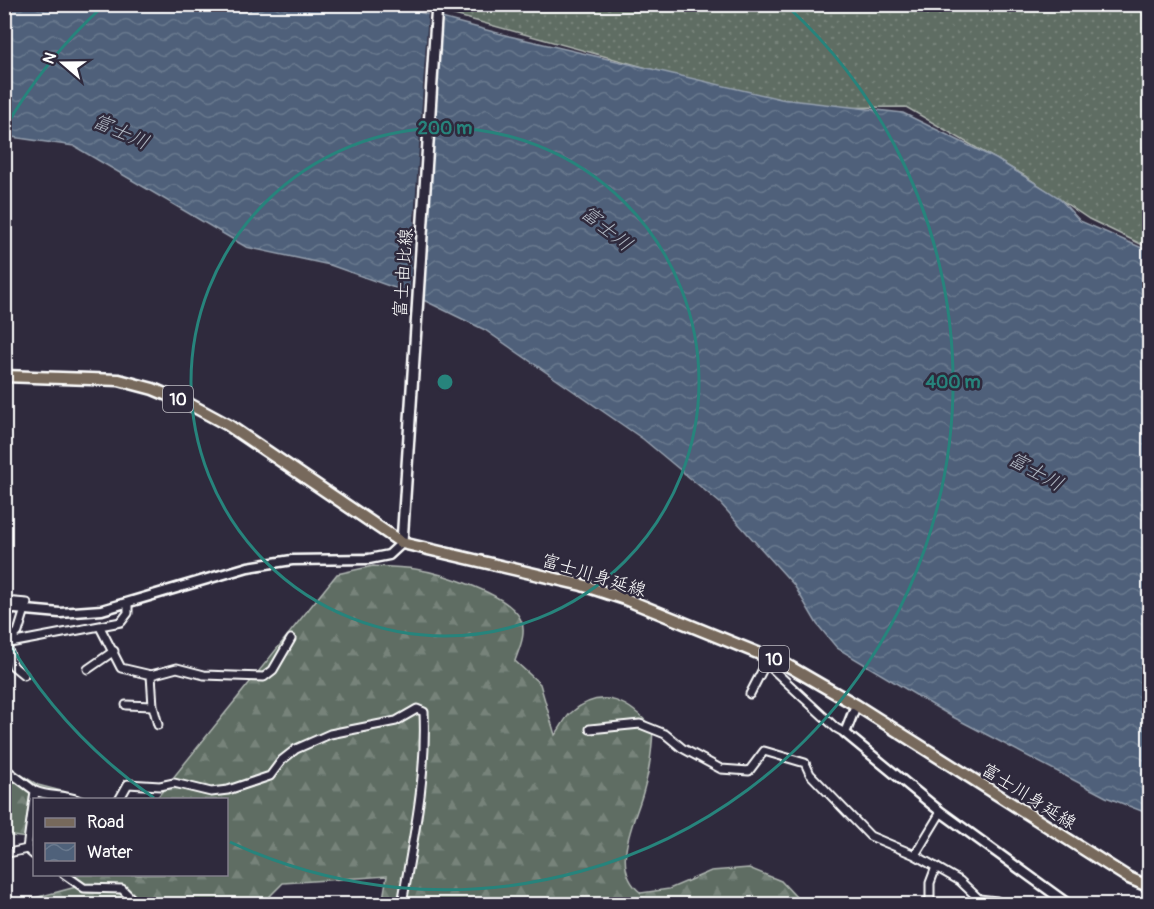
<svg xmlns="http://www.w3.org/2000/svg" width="1154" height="909" viewBox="0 0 1154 909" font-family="Pangolin,'Klee One',sans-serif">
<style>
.grass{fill:url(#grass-dots);stroke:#afb6b1;stroke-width:1.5}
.forest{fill:url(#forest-firs);stroke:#afb6b1;stroke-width:1.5}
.water{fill:url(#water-waves);stroke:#95a0af;stroke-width:1.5}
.pier{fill:#2f2a3d}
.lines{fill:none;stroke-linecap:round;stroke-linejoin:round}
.minor-casing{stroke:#fff;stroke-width:11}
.tertiary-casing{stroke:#fff;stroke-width:13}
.secondary-casing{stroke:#fff;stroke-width:14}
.primary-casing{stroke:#fff;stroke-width:15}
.minor{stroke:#2f2a3d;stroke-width:7}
.tertiary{stroke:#2f2a3d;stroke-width:8}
.secondary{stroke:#2f2a3d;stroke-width:9}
.primary{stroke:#77695c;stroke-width:10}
.ring{fill:none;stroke:#27847c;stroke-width:3}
.labels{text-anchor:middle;stroke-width:5;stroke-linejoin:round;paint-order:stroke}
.shield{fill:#2f2a3d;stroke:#c1bfc5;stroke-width:1.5}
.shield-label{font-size:16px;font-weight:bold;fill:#fff}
.street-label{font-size:18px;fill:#fff;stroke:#2f2a3d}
.water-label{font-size:20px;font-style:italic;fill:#b0b8c3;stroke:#2f2a3d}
.centre{fill:#27847c;stroke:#2f2a3d;stroke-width:3}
.ring-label{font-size:18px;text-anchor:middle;font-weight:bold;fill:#27847c;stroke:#2f2a3d;stroke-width:5;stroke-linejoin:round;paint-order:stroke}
</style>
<defs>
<pattern id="grass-dots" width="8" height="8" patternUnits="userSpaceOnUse" patternTransform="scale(1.5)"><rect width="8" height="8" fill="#5f6d63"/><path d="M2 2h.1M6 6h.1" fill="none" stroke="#77837a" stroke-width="1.8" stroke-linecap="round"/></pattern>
<pattern id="forest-firs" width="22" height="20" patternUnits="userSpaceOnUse" patternTransform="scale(1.5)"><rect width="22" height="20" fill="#5f6d63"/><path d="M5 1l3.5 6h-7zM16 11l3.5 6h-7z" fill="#77837a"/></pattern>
<pattern id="water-waves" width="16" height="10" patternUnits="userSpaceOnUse" patternTransform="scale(1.5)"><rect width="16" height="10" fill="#4f617a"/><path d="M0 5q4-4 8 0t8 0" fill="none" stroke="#69798e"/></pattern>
</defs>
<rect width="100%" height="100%" fill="#2f2a3d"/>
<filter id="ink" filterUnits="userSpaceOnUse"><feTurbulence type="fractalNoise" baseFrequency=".0167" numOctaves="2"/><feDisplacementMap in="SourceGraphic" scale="12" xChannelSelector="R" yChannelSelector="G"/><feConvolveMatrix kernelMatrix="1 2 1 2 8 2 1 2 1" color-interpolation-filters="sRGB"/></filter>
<g filter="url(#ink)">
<path class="grass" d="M418 5H1149V248L1089 219 1025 176 906 107 793 108Z"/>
<g class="forest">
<path d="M373 566C387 567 401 567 415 569 441 573 510 594 521 620 527 633 519 649 515 661L540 684 555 735C561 728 565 717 572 712 603 686 630 702 653 729 652 750 650 769 644 789 636 821 608 867 641 893L669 889 711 871 749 868 781 881 797 898 799 904H382L387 876 283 883 262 904H12L76 887 66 875 226 874V800L156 799 337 574Z"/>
<path d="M5 765 38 785 92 799 34 800V839L5 835Z"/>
</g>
<path class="water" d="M174 4 176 11H250L252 5 389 4 509 36 781 99 903 113 996 159 1058 197 1080 221 1149 251V814L1106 797 951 716 837 648 817 624 794 585 720 503 643 439 485 330 409 293 330 265 246 247 74 146 5 136V5Z"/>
<path class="pier" d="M428 12 443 16 424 304 409 297Z"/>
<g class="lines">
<defs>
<g id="minor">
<path d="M4 601 27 603 18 632 4 647"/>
<path d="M100 627 121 668 151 675 177 668 204 675 264 677 273 670 291 639"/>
<path d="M10 643 121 622 128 613V604"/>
<path d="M7 646 13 666 24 675"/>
<path d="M88 669 114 651"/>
<path d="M151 675 153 706 158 725"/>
<path d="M750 694 766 663 836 728 845 733"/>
<path d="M126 705 153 706"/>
<path d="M590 729 640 724 665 734 682 748 721 769 749 771 764 751 805 763 810 774 870 836 915 855 941 812"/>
<path d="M4 768 35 791 27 849"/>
<path d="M35 791C49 797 63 794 78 800"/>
<path d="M119 800 128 784 160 786 174 783 211 792 228 790 270 776 282 760 296 749 330 734 396 721 417 709 424 712C427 778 413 840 402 904"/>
<path d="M4 854 27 849 34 855"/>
<path d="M915 855 960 881 979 899 997 901"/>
<path d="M64 874 84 888 122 889 131 898 130 904"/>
<path d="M924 904 930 900V883L936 867"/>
</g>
<g id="tertiary">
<path d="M4 608 60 613 102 610 248 567 292 560 369 559 389 555 402 543"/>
<path d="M856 705 845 733 941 812 1068 904"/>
</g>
<path id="secondary" d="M402 543 437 4"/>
<path id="primary" d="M4 376 119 380 153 389 191 405 228 425 402 543 582 585 625 599 785 664 856 705 1129 878 1150 887"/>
</defs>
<use href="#minor" class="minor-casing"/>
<use href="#tertiary" class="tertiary-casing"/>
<use href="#secondary" class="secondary-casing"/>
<use href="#primary" class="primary-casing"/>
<use href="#minor" class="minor"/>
<use href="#tertiary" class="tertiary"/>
<use href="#secondary" class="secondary"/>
<use href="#primary" class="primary"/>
</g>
</g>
<g class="ring">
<circle cx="445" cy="382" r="254"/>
<path d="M154 798A508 508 0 0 1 5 636M5 128A508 508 0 0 1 102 7M788 7A508 508 0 0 1 230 842"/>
</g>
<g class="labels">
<g class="shield">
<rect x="163" y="386" width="30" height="26" rx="4.5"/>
<rect x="759" y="646" width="30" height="26" rx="4.5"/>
</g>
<g class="shield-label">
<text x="178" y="405">10</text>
<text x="774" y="665">10</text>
</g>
<g class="street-label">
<text transform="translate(403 273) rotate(-86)" y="6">富士由比線</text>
<text transform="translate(594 575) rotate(17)" y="6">富士川身延線</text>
<text transform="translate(1029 796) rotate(32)" y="6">富士川身延線</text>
</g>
<g class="water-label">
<text transform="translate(121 131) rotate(24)" y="7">富士川</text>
<text transform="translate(607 228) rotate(39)" y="7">富士川</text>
<text transform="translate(1036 471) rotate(29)" y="7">富士川</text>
</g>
</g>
<circle cx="445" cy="382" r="9" class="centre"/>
<g class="ring-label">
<text x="445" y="134">200 m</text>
<text x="953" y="388">400 m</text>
</g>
<rect width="1154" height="909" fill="none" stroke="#2f2a3d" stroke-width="24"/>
<rect x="12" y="12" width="1130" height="885" fill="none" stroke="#fff" stroke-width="2" filter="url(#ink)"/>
<rect x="33" y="798" width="195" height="78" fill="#2f2a3d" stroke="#827f8b" stroke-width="1.5"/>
<rect x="45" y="818" width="30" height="9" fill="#77695c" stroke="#827f8b" stroke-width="1.5"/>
<text x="87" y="828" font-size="18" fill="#ffffff">Road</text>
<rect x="45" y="843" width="30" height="18" fill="url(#water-waves)" stroke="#827f8b" stroke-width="1.5"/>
<text x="87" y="858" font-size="18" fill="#ffffff">Water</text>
<g transform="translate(63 63) rotate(290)" stroke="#2f2a3d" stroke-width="4.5" paint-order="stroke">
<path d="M0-4.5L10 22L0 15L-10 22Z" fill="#ffffff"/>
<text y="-9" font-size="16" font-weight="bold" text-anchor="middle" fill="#ffffff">N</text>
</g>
</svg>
